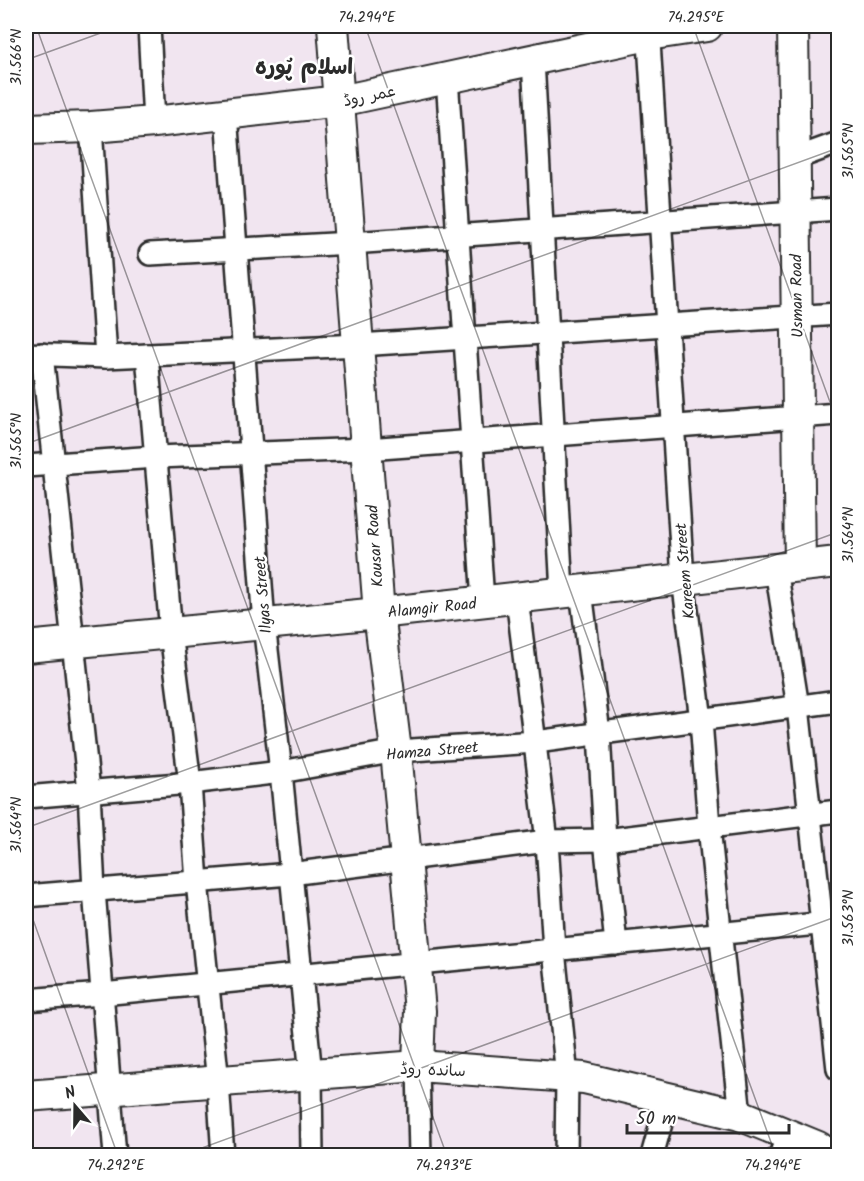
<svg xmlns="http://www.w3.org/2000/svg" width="864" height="1181" viewBox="0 0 864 1181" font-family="Kalam,'Playpen Sans Arabic',sans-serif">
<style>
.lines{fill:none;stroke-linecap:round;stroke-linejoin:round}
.street-casing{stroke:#2b2b2b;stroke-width:26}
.secondary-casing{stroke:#2b2b2b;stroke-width:34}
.street{stroke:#fff;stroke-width:21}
.secondary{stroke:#fff;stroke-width:30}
.ticks{fill:none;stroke:#2b2b2b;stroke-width:1.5;stroke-opacity:0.45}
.labels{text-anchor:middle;stroke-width:5;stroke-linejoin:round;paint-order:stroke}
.street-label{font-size:16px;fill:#2b2b2b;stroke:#fff}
.district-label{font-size:22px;font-weight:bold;fill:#2b2b2b;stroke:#fff}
.neatline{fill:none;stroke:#2b2b2b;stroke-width:2}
.ticks-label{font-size:15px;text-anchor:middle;fill:#2b2b2b}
</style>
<rect width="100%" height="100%" fill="#f1e5f0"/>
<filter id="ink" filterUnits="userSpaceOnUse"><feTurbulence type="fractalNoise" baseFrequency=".0167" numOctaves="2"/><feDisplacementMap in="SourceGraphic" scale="12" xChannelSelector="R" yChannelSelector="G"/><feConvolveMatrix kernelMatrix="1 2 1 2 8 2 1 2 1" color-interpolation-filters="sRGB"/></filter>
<g filter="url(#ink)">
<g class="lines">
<defs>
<g id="street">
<path d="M149 26 154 122"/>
<path d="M648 26 683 579 701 720 709 827 740 1115"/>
<path d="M533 60 562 592"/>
<path d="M447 78 483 601"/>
<path d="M226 114 264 624 281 772 311 1075 312 1156"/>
<path d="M91 127 106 357"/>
<path d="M794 159 838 143"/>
<path d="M150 254 351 243 838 209"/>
<path d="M26 354 106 357 359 345 838 314"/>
<path d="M42 354 89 791 94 890 115 1156"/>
<path d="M147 355 171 633 190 783 197 882 218 1082 223 1156"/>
<path d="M26 466 156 457 367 449 838 414"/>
<path d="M776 569 798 707 838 1069"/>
<path d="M581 591 599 733 605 840 616 944"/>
<path d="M517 598 547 841 554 950 567 1077 566 1156"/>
<path d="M26 797 190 783 281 772 396 751 536 742 838 701"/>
<path d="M26 896 290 874 547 841 605 840 838 811"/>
<path d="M26 1000 102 994 838 922"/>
<path d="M418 1066 420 1156"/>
<path d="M652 1156 668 1098"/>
<path d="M779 1156 790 1136"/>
</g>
<g id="secondary">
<path d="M333 26 379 613 396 751 420 1011 418 1066"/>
<path d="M793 26 800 566"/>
<path d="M26 129 91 127 154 122 340 101 648 35 707 26"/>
<path d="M26 647 379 613 838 562"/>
<path d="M26 1096 418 1066 584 1078 740 1115 818 1147 829 1156"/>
</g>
</defs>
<use href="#street" class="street-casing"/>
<use href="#secondary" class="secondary-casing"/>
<use href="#street" class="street"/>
<use href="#secondary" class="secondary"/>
</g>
</g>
<path class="ticks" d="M36 26 447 1156M365 26 776 1156M693 26 838 424M26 60 120 26M26 444 838 148M26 828 838 532M26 900 118 1156M180 1156 838 916"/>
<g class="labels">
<g class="street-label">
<text transform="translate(369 95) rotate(-12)" y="6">عمر روڈ</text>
<text transform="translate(796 296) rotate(-91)" y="6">Usman Road</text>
<text transform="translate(374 546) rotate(-94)" y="6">Kousar Road</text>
<text transform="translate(684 571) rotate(-95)" y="6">Kareem Street</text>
<text transform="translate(262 595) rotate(-95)" y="6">Ilyas Street</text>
<text transform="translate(432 607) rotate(-6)" y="6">Alamgir Road</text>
<text transform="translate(432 750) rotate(-5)" y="6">Hamza Street</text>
<text transform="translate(433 1069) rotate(2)" y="6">ساندہ روڈ</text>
</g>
<g class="district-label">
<text x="304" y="74">اسلام پُورہ</text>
</g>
</g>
<rect width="864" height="1181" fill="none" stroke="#fff" stroke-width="66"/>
<g transform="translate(75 1106) rotate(340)" stroke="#ffffff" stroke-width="4.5" paint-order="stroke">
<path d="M0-4.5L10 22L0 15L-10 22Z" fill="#2b2b2b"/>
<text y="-9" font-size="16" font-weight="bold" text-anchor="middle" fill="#2b2b2b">N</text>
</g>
<path d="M627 1124v9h162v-9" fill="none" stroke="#2b2b2b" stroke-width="3"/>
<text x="636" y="1124" font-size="18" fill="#2b2b2b" stroke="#ffffff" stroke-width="4.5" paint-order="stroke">50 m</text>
<rect x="33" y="33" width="798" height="1115" class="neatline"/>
<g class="ticks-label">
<text x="367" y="22">74.294°E</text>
<text x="696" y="22">74.295°E</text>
<text transform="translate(16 57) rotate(-90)" y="5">31.566°N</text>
<text transform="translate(848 151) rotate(-90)" y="5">31.565°N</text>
<text transform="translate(16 441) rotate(-90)" y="5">31.565°N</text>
<text transform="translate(848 535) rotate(-90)" y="5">31.564°N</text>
<text transform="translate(16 825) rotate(-90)" y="5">31.564°N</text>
<text transform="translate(848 918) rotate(-90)" y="5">31.563°N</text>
<text x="116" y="1170">74.292°E</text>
<text x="444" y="1170">74.293°E</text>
<text x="773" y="1170">74.294°E</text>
</g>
</svg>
